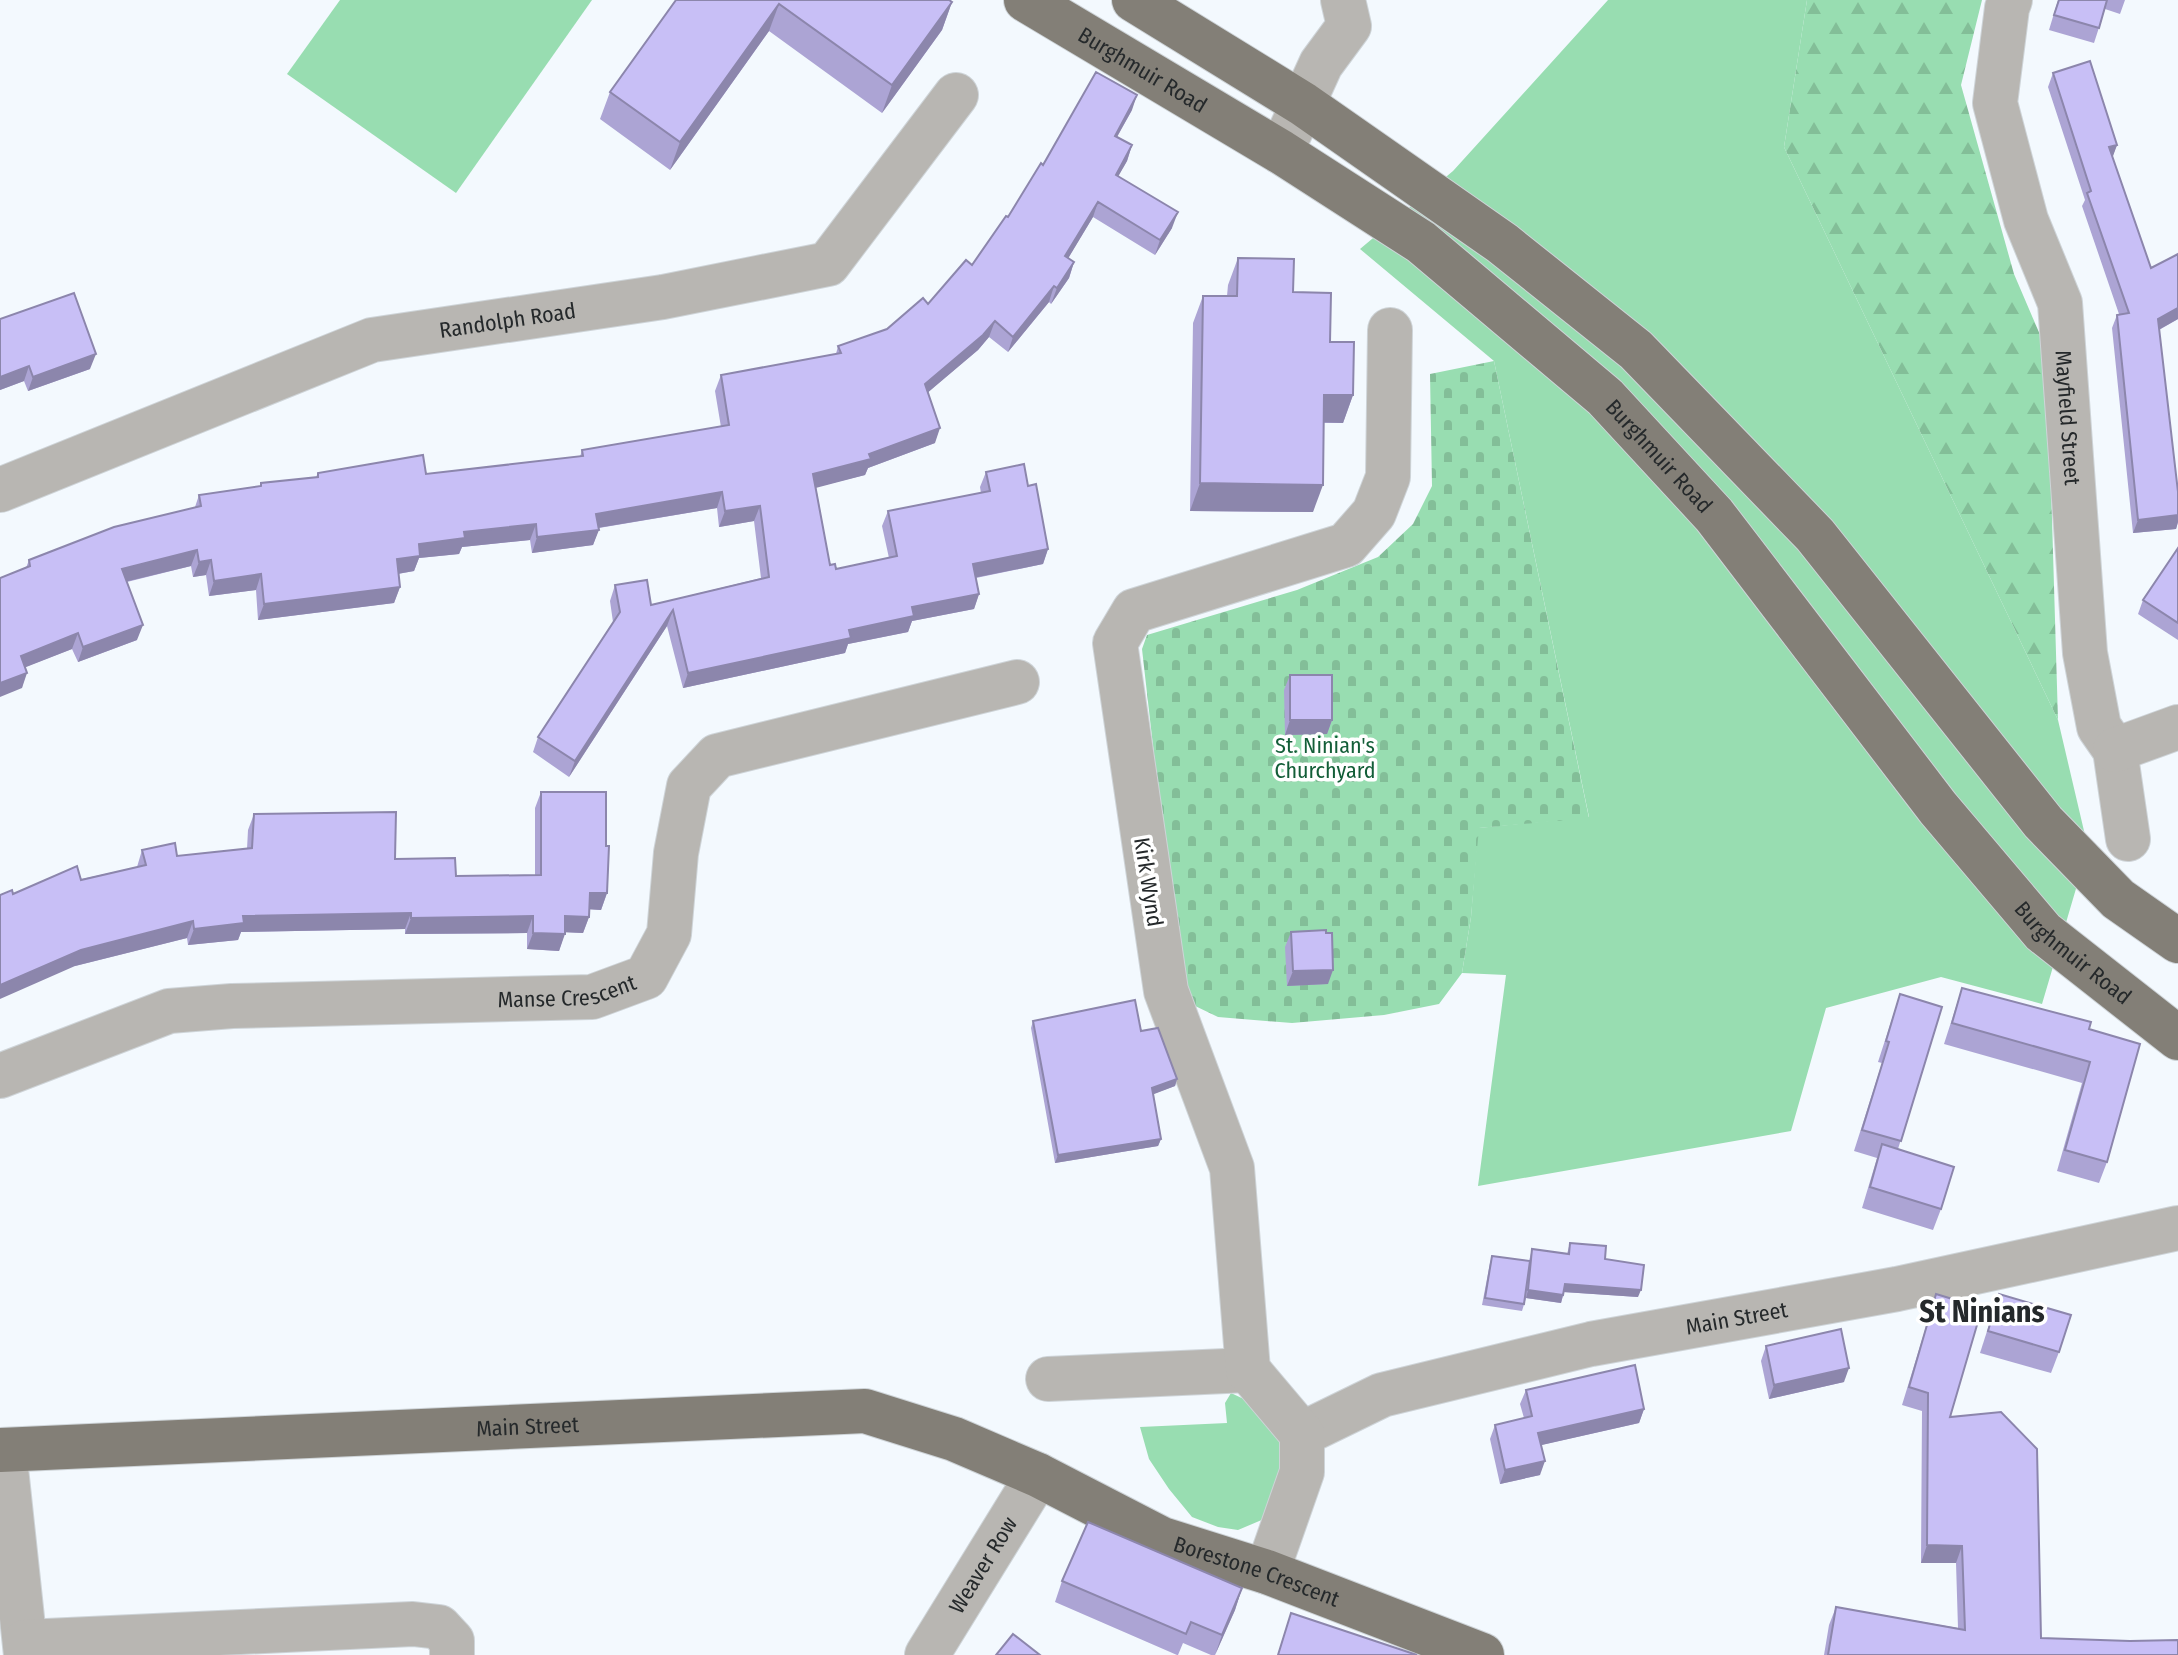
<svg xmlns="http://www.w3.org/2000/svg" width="2178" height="1655" viewBox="0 0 2178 1655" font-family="'Fira Sans Condensed',sans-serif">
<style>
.grass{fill:#98ddb1}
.forest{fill:url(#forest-firs)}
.cemetery{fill:url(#cemetery-stones)}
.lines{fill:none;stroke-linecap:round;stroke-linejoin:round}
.minor-casing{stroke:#ced4d8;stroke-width:46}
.major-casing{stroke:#ced4d8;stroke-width:46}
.minor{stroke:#b8b6b2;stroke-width:44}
.major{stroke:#837f77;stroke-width:44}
.wall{fill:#aca4d4}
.shaded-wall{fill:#8c86ac}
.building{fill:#c8bff6;stroke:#8c86ac;stroke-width:2}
.labels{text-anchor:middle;stroke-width:7;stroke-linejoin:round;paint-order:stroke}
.street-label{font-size:22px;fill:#25292b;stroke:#fff}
.park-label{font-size:22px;fill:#135e38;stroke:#fff}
.district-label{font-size:30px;font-weight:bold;fill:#25292b;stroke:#fff}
</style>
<defs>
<pattern id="forest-firs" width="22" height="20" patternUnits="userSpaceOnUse" patternTransform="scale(2)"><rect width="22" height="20" fill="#98ddb1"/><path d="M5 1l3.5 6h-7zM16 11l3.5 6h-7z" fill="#83be98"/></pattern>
<pattern id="cemetery-stones" width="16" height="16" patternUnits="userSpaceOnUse" patternTransform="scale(2)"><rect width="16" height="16" fill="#98ddb1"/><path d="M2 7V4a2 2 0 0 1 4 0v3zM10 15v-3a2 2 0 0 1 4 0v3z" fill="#83be98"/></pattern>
</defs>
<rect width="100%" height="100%" fill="#f3f9fe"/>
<g class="grass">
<path d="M340 0H592L456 193 287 74Z"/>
<path d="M1608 0H1807L1784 147 2058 720 2088 848 2042 1004 1941 977 1826 1008 1791 1131 1478 1186 1506 975 1462 973 1471 917 1478 828 1589 817 1494 361 1360 249 1453 171Z"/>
<path d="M1231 1393 1248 1401 1291 1453 1264 1519 1238 1530 1218 1527 1192 1517 1169 1489 1149 1459 1140 1427 1227 1423 1225 1403Z"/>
</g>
<path class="forest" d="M1807 0H1982L1961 85 2014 274 2047 351 2058 720 1784 147Z"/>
<path class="cemetery" d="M1494 361 1589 818 1479 828 1471 917 1462 973 1439 1004 1384 1015 1292 1023 1218 1017 1191 1004 1179 975 1142 649 1147 635 1297 590 1378 557 1413 524 1432 486 1430 374Z"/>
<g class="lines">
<defs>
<g id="minor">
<path id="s1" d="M2010 0 2007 8 1995 103 2026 220 2060 303 2085 653 2099 727 2115 750 2128 839"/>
<path d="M1281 152 1321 64 1349 26 1343 0"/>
<path id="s2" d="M0 490 372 340 663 297 828 264 956 95"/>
<path d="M2115 750 2178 727"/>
<path id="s3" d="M0 1076 169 1011 232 1006 592 997 646 977 669 934 676 853 689 786 717 756 1017 682"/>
<path d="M1048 1379 1248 1370"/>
<path id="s4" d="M1302 1434 1382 1395 1591 1344 1897 1289 2178 1228"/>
<path d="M4 1450 26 1655"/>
<path d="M1267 1572 1302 1472V1434L1248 1370 1232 1168 1166 991 1115 643 1134 611 1346 545 1374 513 1388 477 1390 330"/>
<path d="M25 1642 413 1624 439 1627 452 1641V1655"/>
<path id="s5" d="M927 1655 1038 1475"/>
</g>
<g id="major">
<path id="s6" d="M1026 0 1281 152 1421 242 1605 397 1714 515 1938 808 2043 932 2178 1038"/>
<path d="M1134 0 1303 104 1502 243 1636 350 1815 535 2043 822 2118 899 2178 941"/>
<path id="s7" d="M0 1450 865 1411 954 1439 1038 1475 1162 1539 1267 1572 1482 1655"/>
</g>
</defs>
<use href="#minor" class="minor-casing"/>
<use href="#major" class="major-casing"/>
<use href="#minor" class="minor"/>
<use href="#major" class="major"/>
</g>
<g class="wall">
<path d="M676 0 952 2 942 30 882 113 769 31 670 170 600 119 610 92Z"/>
<path d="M2058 0H2125L2120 14 2105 9 2094 43 2049 30Z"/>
<path d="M2053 73 2117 145 2112 157 2151 268 2178 319 2159 330 2178 492V522L2176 529 2133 533 2112 328 2117 315 2119 314 2082 206 2085 200 2048 87Z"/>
<path d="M1132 110 1117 137 1132 145 1127 161 1118 176 1172 228 1155 255 1093 217 1068 258 1074 262 1069 278 1051 304 1049 302 1008 352 989 337 978 350 928 392 935 443 868 468 865 475 816 487 830 565 836 569 889 558 882 526 888 511 981 493 980 487 986 472 1028 486 1048 549 1043 564 976 578 979 594 974 609 912 621 908 632 848 644 845 653 683 688 667 626 569 777 533 752 538 737 613 622 610 601 615 585 651 605 761 578 754 521 719 527 717 508 599 528 593 545 532 553 530 540 462 547 459 554 419 558 414 571 398 574 400 587 394 603 258 620 256 590 209 596 206 575 193 577 191 566 127 582 137 640 78 662 72 649 25 667 22 688 26 568 29 560 195 507 199 495 260 486 261 483 316 477 318 473 426 474 580 457 582 450 721 427 715 391 721 375 836 354 838 346 887 329 928 304 972 265 1008 217 1043 165Z"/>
<path d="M1238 258 1293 292 1330 342 1353 395 1343 423H1324L1313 512 1190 511 1193 323 1203 296H1227L1228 285Z"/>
<path d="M0 319 90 369 28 391 24 381 0 390Z"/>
<path d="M2178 548V640L2138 614 2143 600Z"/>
<path d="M1290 675 1332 720 1327 734 1285 735 1284 690Z"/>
<path d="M541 792 607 893 601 910 589 909V917L583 933 565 932 559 951 527 949V933L405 934V929L241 932 238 940 188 945 187 938 75 966 13 894 137 867 142 850 177 856 247 849 248 830 254 814 395 859 456 876 535 875V808Z"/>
<path d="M1291 932 1328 984 1287 986 1285 947Z"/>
<path d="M1962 988 2089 1029 2107 1162 2099 1183 2057 1171 2082 1083 1944 1044Z"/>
<path d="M1900 994 1942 1007 1898 1149 1941 1209 1933 1230 1862 1208 1877 1158 1854 1151 1882 1063 1878 1062Z"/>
<path d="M1033 1021 1141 1031 1177 1079 1175 1086 1153 1094 1161 1139 1158 1146 1055 1163 1031 1028Z"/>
<path d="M1570 1243 1605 1259 1638 1297 1564 1292 1561 1303 1526 1298 1522 1311 1482 1305 1490 1263 1492 1256 1529 1261 1532 1249 1567 1254Z"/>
<path d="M1936 1294 1950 1417 2041 1638 2178 1655H1824L1829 1625 1836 1607 1958 1628 1956 1563H1921L1922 1411 1902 1405Z"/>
<path d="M1999 1294 2059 1352 2051 1373 1980 1353Z"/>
<path d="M1766 1346 1844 1382 1769 1399 1761 1361Z"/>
<path d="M1526 1390 1644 1409 1639 1423 1541 1445 1540 1475 1500 1484 1490 1439 1495 1425 1524 1418 1520 1404Z"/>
<path d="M1062 1581 1242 1588 1235 1610 1215 1655H1211L1183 1643 1178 1655H1177L1055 1602Z"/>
</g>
<g class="shaded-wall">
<path d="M952 2 942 30 882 113 892 85Z"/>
<path d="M779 4 769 31 670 170 680 142Z"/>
<path d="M1137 95 1132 110 1109 151 1115 136Z"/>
<path d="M1132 145 1127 161 1110 191 1116 175Z"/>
<path d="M2117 145 2112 159 2109 147Z"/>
<path d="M1098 202 1093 217 1060 272 1065 256Z"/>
<path d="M1178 212 1172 228 1155 255 1160 240Z"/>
<path d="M1074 262 1069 278 1051 304 1057 288Z"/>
<path d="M1054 286 1049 302 1008 352 1013 337Z"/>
<path d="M2178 308V319L2153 333 2158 319Z"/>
<path d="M995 321 989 337 978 350 919 400 925 384Z"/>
<path d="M96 354 90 369 28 391 33 377Z"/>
<path d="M29 366 24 381 0 390V377Z"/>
<path d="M1324 395H1353L1343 423 1314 422Z"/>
<path d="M940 428 935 443 868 468 865 475 808 490 813 474Z"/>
<path d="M1200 483 1323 485 1313 512 1190 511Z"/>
<path d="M722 492 717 508 591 529 596 514Z"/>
<path d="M760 506 754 521 719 527 725 511Z"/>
<path d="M2178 515V522L2176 529 2133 533 2138 520Z"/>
<path d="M536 524 530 540 462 547 459 554 419 558 414 571 391 575 397 559 419 544 464 532Z"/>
<path d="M599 530 593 545 532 553 537 537Z"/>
<path d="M1048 549 1043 564 968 579 973 564Z"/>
<path d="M197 550 191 566 116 584 122 569Z"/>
<path d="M211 560 206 575 193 577 199 562Z"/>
<path d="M261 574 256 590 209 596 214 581Z"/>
<path d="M400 587 394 603 258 620 264 604Z"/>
<path d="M979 594 974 609 912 621 908 632 848 644 845 653 683 688 688 673 849 630 912 607Z"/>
<path d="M673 610 667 626 569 777 575 761Z"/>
<path d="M143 625 137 640 78 662 83 647Z"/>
<path d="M78 633 72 649 16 671 21 656Z"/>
<path d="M27 673 22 688 0 697V683Z"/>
<path d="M1290 720H1332L1327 734 1285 735Z"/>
<path d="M590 893H607L601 910 584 909Z"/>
<path d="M411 913 405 929 241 932 238 940 188 945 194 929 243 916Z"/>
<path d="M533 916 527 933 405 934 411 918Z"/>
<path d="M565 916 589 917 583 933 559 932Z"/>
<path d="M193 921 187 938 75 966 0 999V985L81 950Z"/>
<path d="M533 933 565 934 559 951 527 949Z"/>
<path d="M1333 970 1328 984 1287 986 1293 971Z"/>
<path d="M1177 1079 1175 1086 1149 1096 1152 1088Z"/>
<path d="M1161 1139 1158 1146 1055 1163 1058 1155Z"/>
<path d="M1565 1284 1641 1290 1638 1297 1563 1292Z"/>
<path d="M1528 1290 1563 1295 1561 1303 1526 1298Z"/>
<path d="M1849 1368 1844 1382 1769 1399 1774 1385Z"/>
<path d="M1644 1409 1639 1423 1533 1447 1538 1433Z"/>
<path d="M1545 1461 1540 1475 1500 1484 1505 1470Z"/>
<path d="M1927 1545 1962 1546 1956 1563H1921Z"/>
<path d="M1242 1588 1235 1610 1215 1655 1222 1635Z"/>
</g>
<g class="building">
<path d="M676 0H949L952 2 892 85 779 4 680 142 610 92Z"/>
<path d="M2059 0H2107L2099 28 2054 15Z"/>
<path d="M2090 61 2117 145 2109 147 2151 268 2178 254V308L2158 319 2178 492V515L2138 520 2117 315 2129 313 2087 193 2091 191 2053 73Z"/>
<path d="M1096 72 1137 95 1115 136 1132 145 1116 175 1178 212 1160 240 1098 202 1065 256 1074 262 1057 288 1054 286 1013 337 995 321 983 335 925 384 940 428 869 454 871 459 813 474 830 565 835 564 836 569 897 556 888 511 990 491 986 472 1024 464 1028 486 1036 484 1048 549 973 564 979 594 912 607 914 616 849 630 851 638 688 673 673 610 575 761 538 737 620 612 615 585 647 580 651 605 769 577 760 506 725 511 722 492 596 514 599 530 537 537 536 524 464 532 465 538 419 544 420 556 397 559 400 587 264 604 261 574 214 581 211 560 199 562 197 550 122 569 143 625 83 647 78 633 21 656 27 673 0 683V578L30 566 29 560 114 527 201 506 199 495 261 486V483L318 477V473L423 455 426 474 583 456 582 450 729 425 721 375 841 353 838 346 887 329 923 298 928 304 966 260 972 265 1006 216 1008 217 1041 163 1043 165Z"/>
<path d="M1238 258 1294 259 1293 292 1331 293 1330 342H1354L1353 395H1324L1323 485 1200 483 1203 296H1237Z"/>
<path d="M74 293 96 354 33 377 29 366 0 377V319Z"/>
<path d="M2178 548V623L2143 600Z"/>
<rect x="1290" y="675" width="42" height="45"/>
<path d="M541 792H606V846H609L607 893H590L589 917 565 916V934L533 933V916L411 918V913L243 916 244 923 194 929 193 921 81 950 0 985V895L12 890 13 894 77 866 81 880 146 865 142 850 175 843 177 856 252 848 254 814 396 812 395 859 455 858 456 876 541 875Z"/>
<path d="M1326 930V933H1332L1333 970 1293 971 1291 932Z"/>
<path d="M1962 988 2091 1022 2089 1029 2140 1044 2107 1162 2065 1150 2090 1062 1952 1023Z"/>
<path d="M1900 994 1942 1007 1901 1141 1862 1130 1889 1042 1886 1041Z"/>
<path d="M1135 1000 1141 1031 1158 1028 1177 1079 1152 1088 1161 1139 1058 1155 1033 1021Z"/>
<path d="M1882 1144 1954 1167 1941 1209 1870 1187Z"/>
<path d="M1570 1243 1606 1246 1605 1259 1644 1265 1641 1290 1565 1284 1563 1295 1528 1290 1532 1249 1569 1254Z"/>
<path d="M1492 1256 1530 1261 1524 1304 1485 1298Z"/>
<path d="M1936 1294 1982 1308 1950 1417 2001 1412 2037 1449 2041 1638 2130 1641 2178 1640V1655H1828L1836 1607 1965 1630 1962 1546 1927 1545 1928 1393 1909 1387Z"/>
<path d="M1999 1294 2071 1315 2059 1352 1988 1331Z"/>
<path d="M1841 1329 1849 1368 1774 1385 1766 1346Z"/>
<path d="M1635 1365 1644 1409 1538 1433 1545 1461 1505 1470 1495 1425 1532 1416 1526 1390Z"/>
<path d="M1088 1522 1242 1588 1222 1635 1191 1622 1186 1634 1062 1581Z"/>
<path d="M1291 1613 1417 1655H1278Z"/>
<path d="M1013 1634 1040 1655H996Z"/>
</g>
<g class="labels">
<g class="street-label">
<text dy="8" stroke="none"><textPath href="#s6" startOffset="136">Burghmuir Road</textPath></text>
<text dy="8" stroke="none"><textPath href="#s2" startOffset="538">Randolph Road</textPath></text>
<text dy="8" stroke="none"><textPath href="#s1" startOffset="430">Mayfield Street</textPath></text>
<text dy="8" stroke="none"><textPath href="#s6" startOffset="784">Burghmuir Road</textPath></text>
<text transform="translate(1149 882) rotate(81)" y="8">Kirk Wynd</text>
<text dy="8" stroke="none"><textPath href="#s6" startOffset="1432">Burghmuir Road</textPath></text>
<text dy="8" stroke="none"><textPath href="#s3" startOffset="580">Manse Crescent</textPath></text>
<text dy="8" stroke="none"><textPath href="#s4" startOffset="452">Main Street</textPath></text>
<text dy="8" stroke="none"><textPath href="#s7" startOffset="528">Main Street</textPath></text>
<text dy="8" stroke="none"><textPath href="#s5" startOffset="106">Weaver Row</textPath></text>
<text dy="8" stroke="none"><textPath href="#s7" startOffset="1290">Borestone Crescent</textPath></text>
</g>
<g class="park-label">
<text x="1325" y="753">St. Ninian's<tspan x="1325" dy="25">Churchyard</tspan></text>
</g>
<g class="district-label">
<text x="1982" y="1322">St Ninians</text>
</g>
</g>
</svg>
